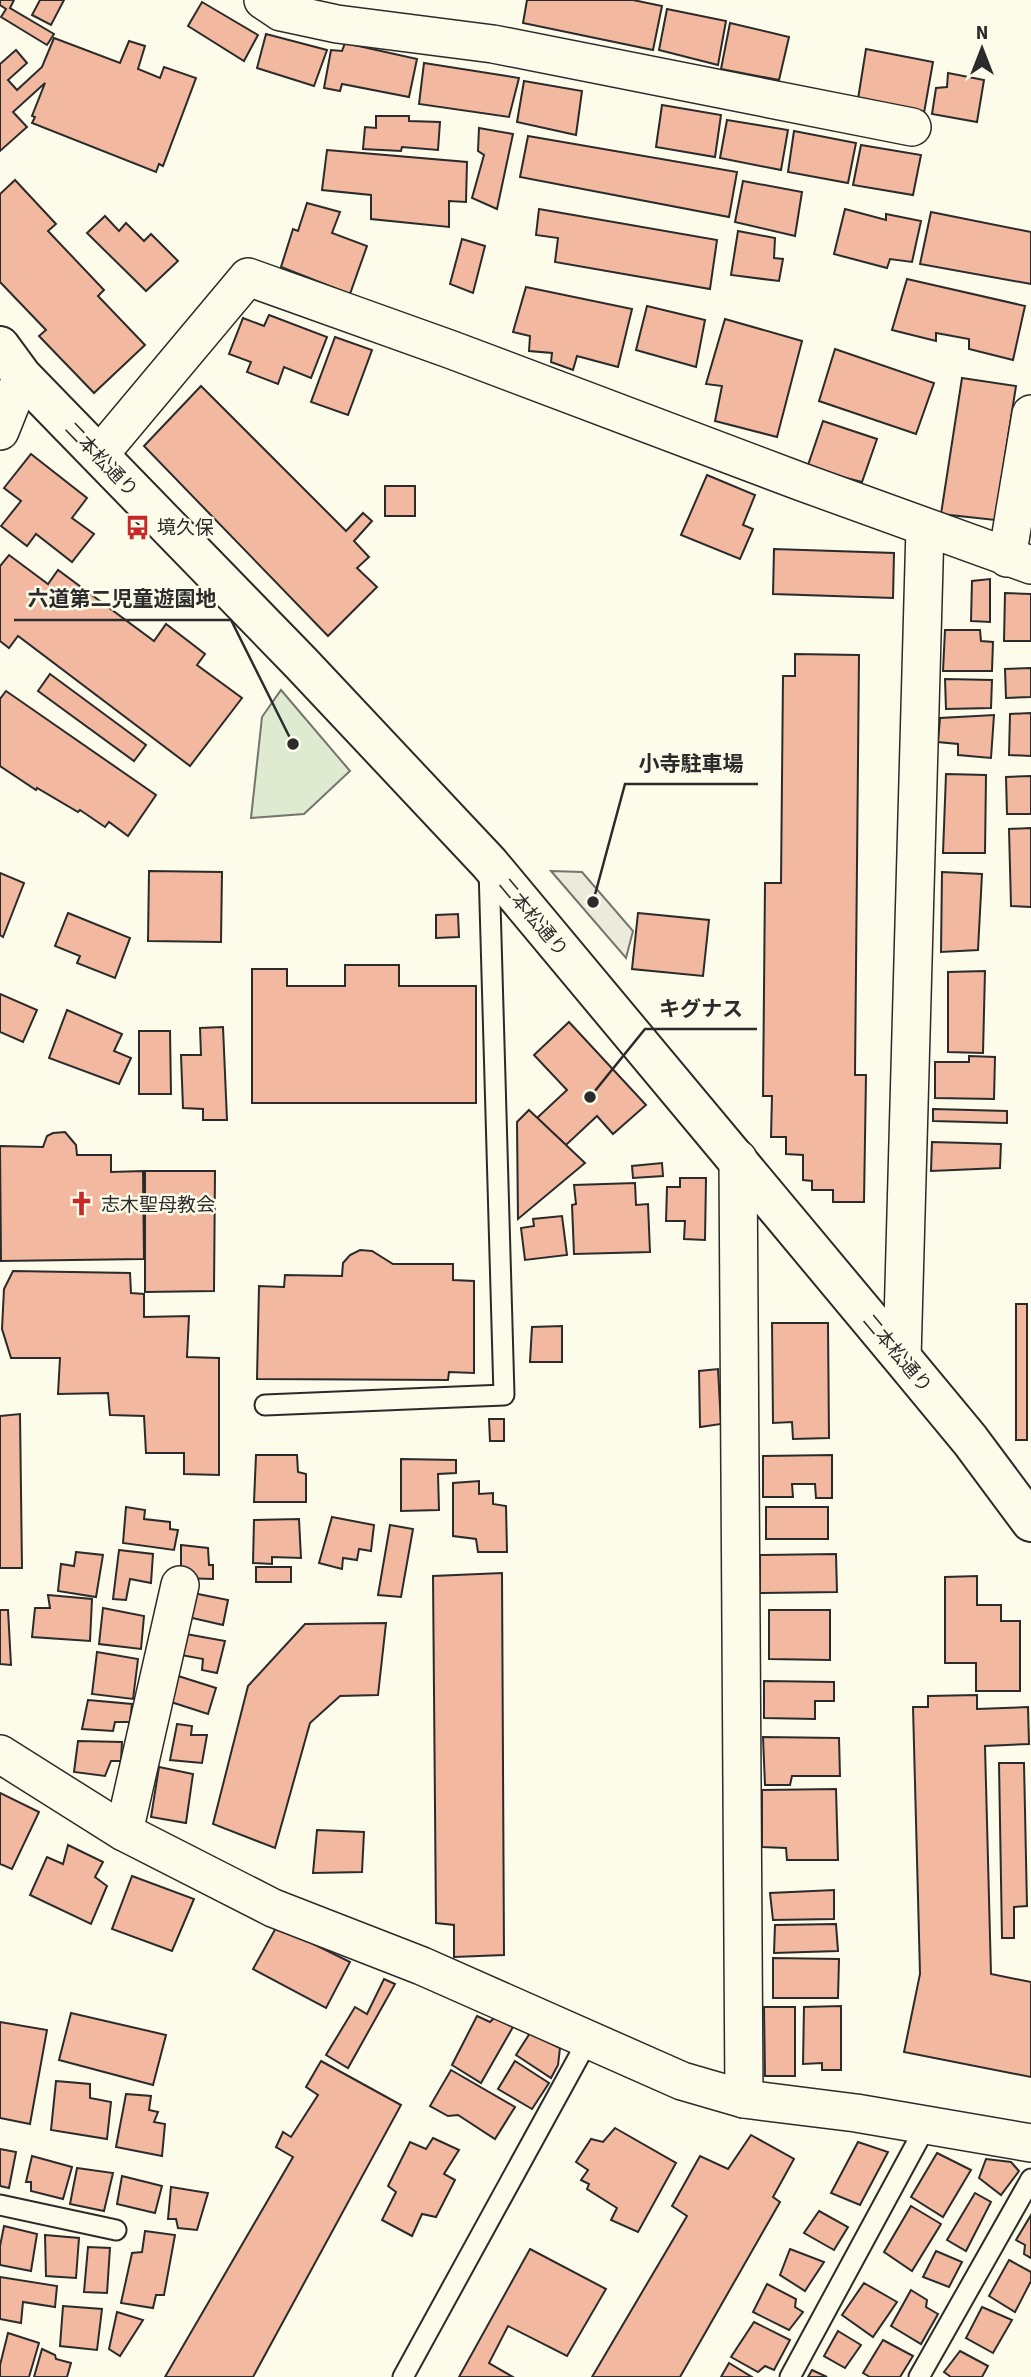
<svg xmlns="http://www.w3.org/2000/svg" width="1031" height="2377" viewBox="0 0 1031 2377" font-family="'Source Sans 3','Noto Sans JP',sans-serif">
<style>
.green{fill:#deebd1;stroke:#74746e;stroke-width:2}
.parking{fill:#eceadb;stroke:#74746e;stroke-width:2}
.building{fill:#f2b8a0;stroke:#2b2b2b;stroke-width:2}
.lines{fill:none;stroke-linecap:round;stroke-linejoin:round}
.service-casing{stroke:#2b2b2b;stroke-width:23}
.minor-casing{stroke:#2b2b2b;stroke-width:40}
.tertiary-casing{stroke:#2b2b2b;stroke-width:42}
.service{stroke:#fdfbea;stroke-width:19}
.minor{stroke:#fdfbea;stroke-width:37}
.tertiary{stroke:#fdfbea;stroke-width:38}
.labels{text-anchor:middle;stroke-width:5;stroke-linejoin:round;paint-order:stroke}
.street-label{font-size:19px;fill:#2b2b2b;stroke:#fdfbea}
.poi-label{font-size:19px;fill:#2b2b2b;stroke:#fdfbea;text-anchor:start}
.leader{fill:none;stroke:#2b2b2b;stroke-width:2.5}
.callout-dot{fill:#2b2b2b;stroke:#fdfbea;stroke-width:2.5}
.callout-label{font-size:21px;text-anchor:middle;font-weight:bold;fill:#2b2b2b;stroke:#fdfbea;stroke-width:5;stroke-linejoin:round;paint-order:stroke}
</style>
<rect width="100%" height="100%" fill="#fdfbea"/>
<path class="green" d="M281 690 350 771 304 814 251 818 262 717Z"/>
<path class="parking" d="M551 871 582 872 633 931 626 958Z"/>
<g class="building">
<path d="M0 0H14L10 8 54 34 47 45 1 17 6 9 0 5Z"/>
<path d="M40 0H64L51 25 32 15Z"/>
<path d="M527 0H633L662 6 653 50 523 23Z"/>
<path d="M202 2 258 35 244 61 188 26Z"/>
<path d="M667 9 726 21 718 65 659 50Z"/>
<path d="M730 23 789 37 779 80 721 69Z"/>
<path d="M266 34 327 50 314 86 257 68Z"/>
<path d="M54 38 120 63 129 41 145 46 138 69 160 78 164 67 196 78 163 166 159 164 156 172 32 123 35 117 32 116 45 83 13 112 27 127 0 151V64L16 50 27 63 8 80 17 90 42 67Z"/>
<path d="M345 43 417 59 409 97 342 84 340 91 324 88 331 50 342 51Z"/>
<path d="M866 49 933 62 924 113 858 99Z"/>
<path d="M424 63 519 78 509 117 419 104Z"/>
<path d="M948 73 984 80 977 122 932 114 936 88 947 87Z"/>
<path d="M524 81 582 91 576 135 517 122Z"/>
<path d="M662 105 721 115 715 157 656 147Z"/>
<path d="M376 116H409V121L440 122 438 150 402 147 401 151 363 149 365 127 376 128Z"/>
<path d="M727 120 788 130 781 170 720 158Z"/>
<path d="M479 128 513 134 497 209 472 198 484 155 478 151Z"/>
<path d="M794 131 856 143 848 183 788 172Z"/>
<path d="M528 136 737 172 729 217 520 177Z"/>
<path d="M861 145 921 155 913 195 853 185Z"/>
<path d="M327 150 467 162 466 202 449 201V227L371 219V195L322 190Z"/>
<path d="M15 180 56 224 48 231 104 290 98 296 145 345 94 393 39 336 46 330 0 282V194Z"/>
<path d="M743 181 802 192 795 236 735 222Z"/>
<path d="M307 203 340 212 332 233 367 246 350 294 281 267 293 229 298 231Z"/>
<path d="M539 209 717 240 710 289 555 262 558 238 536 235Z"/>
<path d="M845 209 886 220V214L921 221 912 262 890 259 887 268 834 254Z"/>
<path d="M931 212 1031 232V284L920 264Z"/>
<path d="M105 216 119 231 126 223 144 241 151 234 178 261 146 291 87 233Z"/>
<path d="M738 231 775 238 774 258 783 259 779 281 731 275Z"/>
<path d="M462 239 485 246 473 293 450 284Z"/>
<path d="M907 279 1025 306 1013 360 969 349V339L936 333V341L892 330Z"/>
<path d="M526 287 632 309 618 367 577 356 573 370 551 362 552 353 529 351 530 336 513 332Z"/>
<path d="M647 306 705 320 696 367 636 350Z"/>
<path d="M269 315 327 337 311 378 284 367 278 384 247 372 251 362 229 354 243 318 264 326Z"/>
<path d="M725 319 802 341 777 437 715 421 722 386 706 384Z"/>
<path d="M335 337 372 350 348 415 311 402Z"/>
<path d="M835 349 934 383 916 434 819 401Z"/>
<path d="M962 378 1016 386 995 520 941 514Z"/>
<path d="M201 386 346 531 363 513 372 521 354 541 369 557 357 568 377 587 328 636 144 446Z"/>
<path d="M823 421 877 439 862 482 807 468Z"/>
<path d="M31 454 87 498 72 518 94 534 72 562 36 534 27 546 1 526 21 501 4 488Z"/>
<path d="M707 475 755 495 743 525 753 529 740 559 681 535Z"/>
<rect x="385" y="486" width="30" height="30"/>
<path d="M774 549 894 553 893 598 773 594Z"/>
<path d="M9 555 48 584 58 570 154 641 166 624 205 654 197 665 242 698 190 766 18 636 9 648 0 641V566Z"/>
<path d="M990 579V622L971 621 972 581Z"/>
<path d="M1005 593 1031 594V641H1004Z"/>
<path d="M945 630H980L981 641 993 642 992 671H943Z"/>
<path d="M795 654 859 655 855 1075H866L864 1202H833V1190H812V1181L803 1180V1155L786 1154V1137H771L772 1096H763L765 883H781L783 676H795Z"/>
<path d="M1031 668V697L1006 698 1005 669Z"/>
<path d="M50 674 146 745 134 761 38 691Z"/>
<path d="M945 679 992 680 991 708 946 709Z"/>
<path d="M6 691 156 795 128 836 109 822 105 827 80 810 78 812 37 788 36 790 0 766V699Z"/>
<path d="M1031 713V756L1009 755 1010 714Z"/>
<path d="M994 715 991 758 958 755V744L938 742 940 718Z"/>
<path d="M946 774 986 775 985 853H943Z"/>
<path d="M1031 776V814H1007L1006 777Z"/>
<path d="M1031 828V907L1011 906 1009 829Z"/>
<path d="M149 871 222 872 221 942 148 941Z"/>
<path d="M942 872 982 874 978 950 941 952Z"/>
<path d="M0 873 24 883 3 937 0 935Z"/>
<path d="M68 913 130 938 115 978 77 963 80 956 55 946Z"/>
<path d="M638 913 709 920 703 976 632 969Z"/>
<path d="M458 914 459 937 436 938V915Z"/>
<path d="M345 965H399V986H476V1103H252V969H287V986H345Z"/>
<path d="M985 971 983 1053 948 1052V972Z"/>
<path d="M0 994 37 1010 23 1042 0 1032Z"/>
<path d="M67 1010 122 1034 114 1051 131 1058 119 1084 49 1058Z"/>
<path d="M569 1022 646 1105 613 1134 597 1116 566 1145 537 1118 567 1090 534 1055Z"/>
<path d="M223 1027 227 1120H203V1109L183 1108 181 1055H201L200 1028Z"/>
<path d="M139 1031H170L171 1094H139Z"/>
<path d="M969 1056 995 1057 994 1099 935 1098V1062H969Z"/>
<path d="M933 1109 1007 1111V1123L933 1121Z"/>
<path d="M529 1110 585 1163 518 1219 517 1122Z"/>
<path d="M65 1132 76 1145 77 1155H111V1172L143 1171 144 1259 1 1261 0 1146 43 1147 47 1136 53 1133Z"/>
<path d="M932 1142 1001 1144 1000 1168 931 1171Z"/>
<path d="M662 1163 663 1176 633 1178 632 1166Z"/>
<path d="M145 1171H215L214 1291 145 1292Z"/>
<path d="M680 1178H706L705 1240 684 1239 685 1221H666L667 1187H680Z"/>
<path d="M635 1183 636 1205 648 1204 650 1252 574 1254 572 1205 576 1204 574 1185Z"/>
<path d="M562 1216 567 1255 525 1260 521 1228 534 1226 533 1219Z"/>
<path d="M360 1250 372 1251 393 1264H453V1280L474 1281V1373L449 1372 448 1380 257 1379 259 1286 284 1287 285 1275 342 1276 343 1263 350 1255Z"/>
<path d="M13 1271 130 1273 131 1293 144 1294V1317L189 1316 187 1357 219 1358V1475L184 1474V1453H146L144 1416 110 1415 108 1393 58 1394 60 1358H11L2 1329 4 1289Z"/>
<rect x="1016" y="1304" width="11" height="136"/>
<path d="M772 1323H828L829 1438 793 1439 792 1422 773 1423Z"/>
<path d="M562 1326V1362H530L532 1327Z"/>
<path d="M718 1369 721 1424 700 1427 699 1371Z"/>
<path d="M20 1414 22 1568H0V1416Z"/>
<path d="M489 1419H504V1441H490Z"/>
<path d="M256 1455H297L298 1472 306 1474V1502H254Z"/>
<path d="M832 1455V1498H816L815 1484H792L793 1497H763V1456Z"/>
<path d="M401 1459 456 1460V1473L438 1474 439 1510 401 1511Z"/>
<path d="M479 1481V1494L493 1493V1504L506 1506 507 1552H478L476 1539 453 1536V1483Z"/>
<path d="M126 1507 145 1510 144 1519 170 1522V1529L178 1530 174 1550 123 1543Z"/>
<rect x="766" y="1507" width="62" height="32"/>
<path d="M332 1517 374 1525 371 1551 359 1549 357 1560 343 1558 342 1569 319 1563Z"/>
<path d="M299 1519 301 1558 272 1557V1564L253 1563 254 1520Z"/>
<path d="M390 1525 413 1529 401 1597 378 1595Z"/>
<path d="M181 1545 208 1548 209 1565H213V1579L181 1578Z"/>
<path d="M119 1550 153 1554 151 1583 130 1579 126 1600 113 1599Z"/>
<path d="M76 1552 103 1555 96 1597 58 1591 61 1564 74 1566Z"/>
<path d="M836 1554 837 1592 760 1593V1555Z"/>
<rect x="256" y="1567" width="35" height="15"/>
<path d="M502 1573 504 1955 454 1957V1925L436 1923 433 1576Z"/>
<path d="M977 1576V1605H1001V1621H1020V1691H976V1663H945V1577Z"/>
<path d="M193 1593 228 1600 223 1625 188 1617Z"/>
<path d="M48 1595 92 1599 90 1641 32 1637 35 1608H50Z"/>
<path d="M103 1608 144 1616 141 1649 99 1644Z"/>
<path d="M0 1610H8L11 1665 0 1664Z"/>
<path d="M769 1610H830V1660L769 1659Z"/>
<path d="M386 1623 378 1695 340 1696 310 1723 275 1848 213 1824 248 1686 305 1624Z"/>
<path d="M186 1634 225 1641 217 1673 202 1670 203 1659 181 1655Z"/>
<path d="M97 1652 138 1659 133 1699 92 1694Z"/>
<path d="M175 1675 216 1688 208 1714 168 1701Z"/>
<path d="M764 1681 834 1682V1701H815V1719L764 1718Z"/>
<path d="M977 1695V1709L1028 1707 1029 1744 985 1746 991 1974 1031 1982V2077L904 2052 920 1974 913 1707H928V1696Z"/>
<path d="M88 1700 132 1704 130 1722H115L113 1731 82 1729Z"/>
<path d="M177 1724 192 1726 191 1735H207L202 1763 170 1760Z"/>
<path d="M763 1737 839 1738 840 1776H792L790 1785H765Z"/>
<path d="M78 1741 122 1742 121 1761H111L105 1776 74 1772Z"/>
<path d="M999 1763H1024L1027 1906 1014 1907V1938H1002Z"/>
<path d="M159 1767 193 1774 186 1823 151 1817Z"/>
<path d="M836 1789 838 1860H787L786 1848 762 1847V1790Z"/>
<path d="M0 1793 39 1812 12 1869 0 1864Z"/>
<path d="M317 1830 364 1832 362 1872 313 1873Z"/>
<path d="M68 1845 103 1862 95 1877 107 1886 91 1924 30 1895 47 1857 63 1864Z"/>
<path d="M132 1876 194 1899 172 1951 112 1929Z"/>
<path d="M834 1890V1919L773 1920 770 1893Z"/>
<path d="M836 1924 838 1951 774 1953 775 1925Z"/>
<path d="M277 1926 350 1962 326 2008 253 1969Z"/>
<path d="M773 1958 839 1959 838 1998H773Z"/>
<path d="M384 1979 395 1984 348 2068 326 2055 355 2007 367 2014Z"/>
<path d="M841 2006V2070H822V2063L803 2064 804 2007Z"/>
<path d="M764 2007H795V2076H765Z"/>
<path d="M71 2013 166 2035 153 2085 59 2060Z"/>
<path d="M477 2016 490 2022 494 2018 513 2027 481 2083 452 2065Z"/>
<path d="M0 2022 47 2030 30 2124 0 2118Z"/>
<path d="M530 2033 560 2048 558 2065 551 2078 516 2055Z"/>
<path d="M321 2061 401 2105 253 2377H165L293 2157 276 2147 283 2132 291 2137 318 2095 306 2087Z"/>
<path d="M515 2061 549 2083 532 2109 498 2089Z"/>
<path d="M451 2070 515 2107 495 2139 458 2115 448 2116 430 2106Z"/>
<path d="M56 2081 90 2084V2098L111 2102 107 2139 51 2130Z"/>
<path d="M126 2094 151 2096 149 2110 158 2112 154 2122 165 2124 162 2156 116 2147Z"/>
<path d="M615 2128 676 2163 638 2232 611 2220 617 2208 587 2189 589 2184 581 2180 588 2170 576 2162 591 2139 603 2142Z"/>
<path d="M751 2135 794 2159 773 2197 780 2202 680 2377H592L687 2216 672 2206 700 2156 728 2169Z"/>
<path d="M433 2138 459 2150 444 2174 455 2180 436 2217 422 2214 412 2236 382 2220 396 2192 388 2186 410 2142 426 2149Z"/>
<path d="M858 2142 888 2152 860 2205 831 2193Z"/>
<path d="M0 2149 16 2152 9 2188 0 2186Z"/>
<path d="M937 2153 971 2170 943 2217 911 2197Z"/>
<path d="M32 2156 72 2167 63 2199 31 2191V2182H26Z"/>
<path d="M986 2159 1011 2162 1019 2171 1001 2195 979 2178Z"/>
<path d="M77 2168 113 2173 104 2211 70 2204Z"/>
<path d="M122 2176 162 2186 155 2213 117 2204Z"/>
<path d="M171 2187 208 2193 197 2230 178 2228 176 2219H168Z"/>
<path d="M975 2193 991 2202 966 2251 947 2240Z"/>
<path d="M911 2206 941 2224 912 2271 884 2252Z"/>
<path d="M819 2211 848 2227 834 2250 804 2233Z"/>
<path d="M1031 2215V2258L1024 2254 1025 2245 1016 2240Z"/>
<path d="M4 2226 37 2234 31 2271 0 2265V2246Z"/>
<path d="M145 2231 175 2235 164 2295H156L153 2308 121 2303 132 2253 142 2252Z"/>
<path d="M45 2235 79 2238 76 2278 46 2276Z"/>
<path d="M88 2247 110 2248 107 2293 84 2292Z"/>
<path d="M530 2249 606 2289 567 2356 508 2326 489 2363 513 2377H459Z"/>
<path d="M790 2249 824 2262 805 2291 780 2275Z"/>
<path d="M936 2251 962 2262 949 2287 923 2277Z"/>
<path d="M1009 2260 1031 2272V2281L1015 2312 989 2296Z"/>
<path d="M0 2277 57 2286 55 2307 23 2302 21 2323 0 2319Z"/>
<path d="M864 2283 897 2302 873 2337 842 2315Z"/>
<path d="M767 2284 796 2299 795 2307 803 2312 789 2330 753 2312Z"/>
<path d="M911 2290 927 2300 926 2307 938 2314 921 2344 891 2326Z"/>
<path d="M63 2306 102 2309 97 2350 60 2346Z"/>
<path d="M982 2307 1012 2320 993 2353 966 2338Z"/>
<path d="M117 2312 143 2320 120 2356 109 2349Z"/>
<path d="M754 2322 790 2340 774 2370 765 2366 758 2372 731 2357Z"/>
<path d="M838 2331 861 2345 845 2368 824 2356Z"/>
<path d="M8 2333 39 2343 29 2377H0V2365Z"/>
<path d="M883 2340 913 2356 900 2377H870L863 2373Z"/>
<path d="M42 2349 55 2355 56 2359 71 2363 67 2377H34Z"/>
<path d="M960 2351 988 2366 982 2377H951L944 2372Z"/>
<path d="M729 2363 752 2377H721Z"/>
<path d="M812 2370 827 2377H808Z"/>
</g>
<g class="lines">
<defs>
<g id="service">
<path d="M265 1405 504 1395 489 868"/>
<path d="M0 2205 116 2230"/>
<path d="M403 2377 588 2040"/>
<path d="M790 2377 927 2124"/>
<path d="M919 2377 1031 2179"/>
</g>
<g id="minor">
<path d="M263 0 281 12 337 24 493 44 912 127"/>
<path d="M0 431 22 376"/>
<path d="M99 455 248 277 452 350 799 481 1031 565"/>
<path d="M1007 558 1031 414"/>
<path d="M738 1159 744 2099"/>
<path d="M902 1358 925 528"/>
<path d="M0 1754 124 1832 273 1908 422 1966 682 2081 744 2099 856 2113 1031 2143"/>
<path d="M124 1832 180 1585"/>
</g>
<path id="tertiary" d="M0 346 22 376 301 663 489 863 902 1358 970 1440 1031 1522"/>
</defs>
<use href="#service" class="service-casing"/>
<use href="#minor" class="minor-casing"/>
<use href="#tertiary" class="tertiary-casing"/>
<use href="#service" class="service"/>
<use href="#minor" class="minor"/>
<use href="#tertiary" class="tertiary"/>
</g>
<defs>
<symbol id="bus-bare" viewBox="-9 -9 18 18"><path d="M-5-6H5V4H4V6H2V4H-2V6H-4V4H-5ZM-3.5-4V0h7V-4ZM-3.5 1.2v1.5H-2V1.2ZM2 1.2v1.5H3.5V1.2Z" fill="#c62828" stroke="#fdfbea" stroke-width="2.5" paint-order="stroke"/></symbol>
<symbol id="church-bare" viewBox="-9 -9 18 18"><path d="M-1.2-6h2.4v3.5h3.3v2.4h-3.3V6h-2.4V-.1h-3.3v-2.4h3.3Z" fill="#c62828" stroke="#fdfbea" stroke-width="2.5" paint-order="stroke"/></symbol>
</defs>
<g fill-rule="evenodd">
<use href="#bus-bare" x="120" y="510" width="35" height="35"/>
<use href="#church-bare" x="64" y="1186" width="35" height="35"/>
</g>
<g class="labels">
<g class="street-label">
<text transform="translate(102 459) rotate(46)" y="7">二本松通り</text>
<text transform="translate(534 917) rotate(50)" y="7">二本松通り</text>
<text transform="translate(898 1353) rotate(50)" y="7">二本松通り</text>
</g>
<g class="poi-label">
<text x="157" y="534">境久保</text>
<text x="101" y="1211">志木聖母教会</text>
</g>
</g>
<path class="leader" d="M293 744L231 620H14M593 902L625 784H758M590 1097L645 1029H757"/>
<g class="callout-dot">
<circle cx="293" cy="744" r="7"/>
<circle cx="593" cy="902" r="7"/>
<circle cx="590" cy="1097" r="7"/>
</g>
<g class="callout-label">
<text x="122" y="606">六道第二児童遊園地</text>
<text x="691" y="771">小寺駐車場</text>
<text x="701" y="1016">キグナス</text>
</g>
<g transform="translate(982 49)" stroke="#fdfbea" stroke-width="5" paint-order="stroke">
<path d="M0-5L12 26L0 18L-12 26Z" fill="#2b2b2b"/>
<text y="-10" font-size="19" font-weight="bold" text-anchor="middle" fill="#2b2b2b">N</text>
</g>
</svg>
